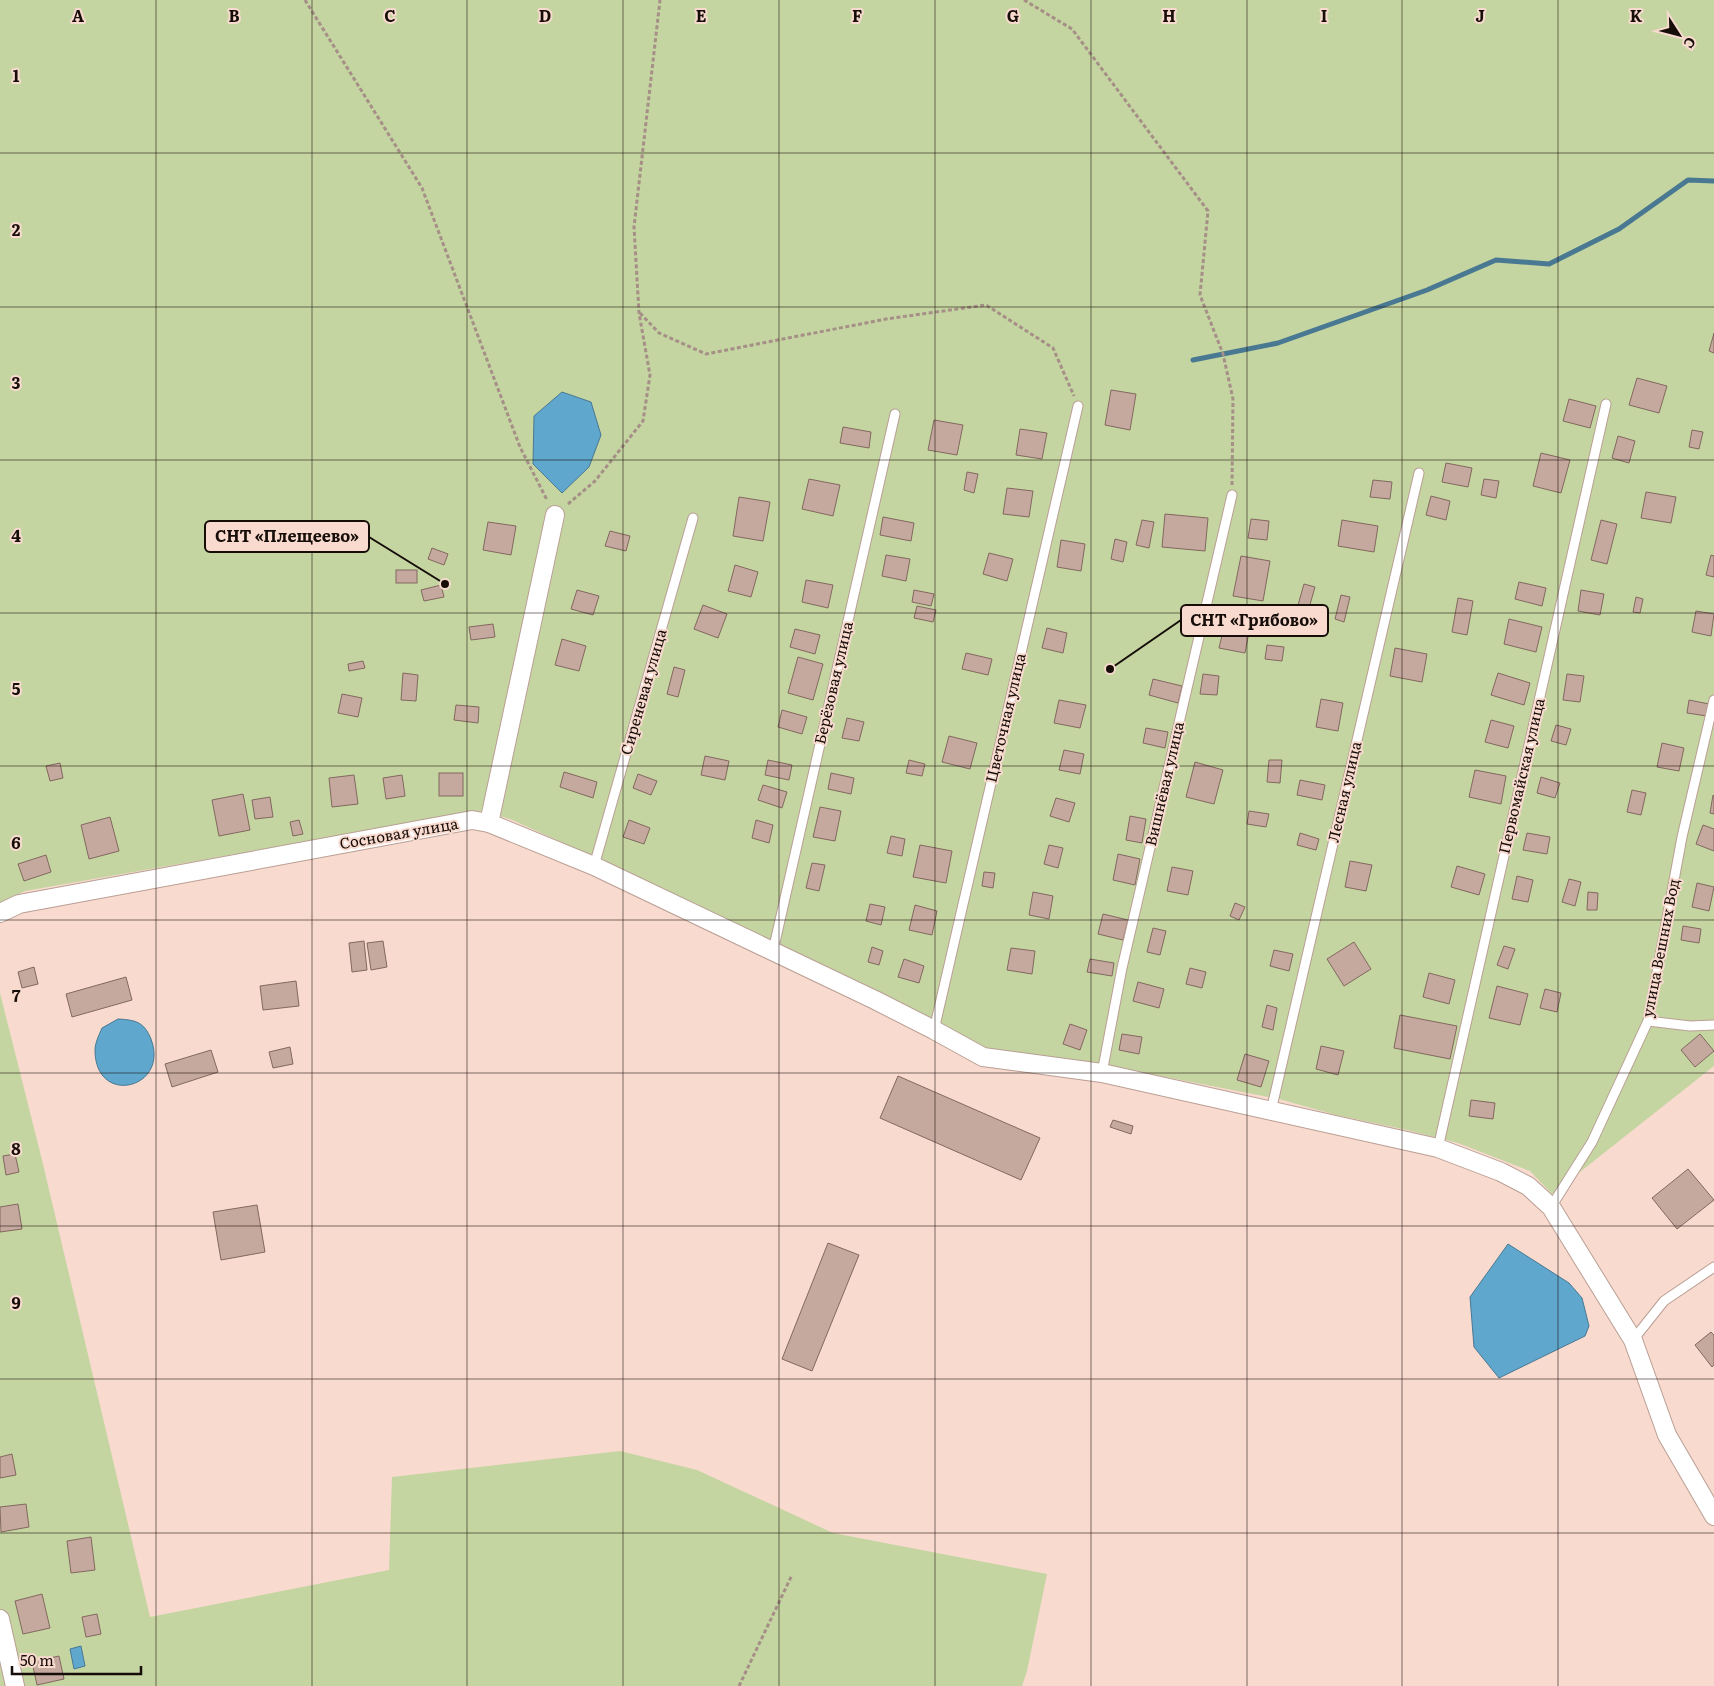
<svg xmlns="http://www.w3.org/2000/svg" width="1714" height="1686" viewBox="0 0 1714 1686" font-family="Literata,serif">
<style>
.green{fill:#c4d5a1}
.water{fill:#5fa7cd;stroke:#497892}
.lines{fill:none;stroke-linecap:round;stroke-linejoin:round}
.stream{stroke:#497892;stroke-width:5}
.building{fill:#c5a99e;stroke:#82685e}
.service-casing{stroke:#ba9f94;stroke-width:11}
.minor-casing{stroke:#ba9f94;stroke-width:20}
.path{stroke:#a58f86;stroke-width:3;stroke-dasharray:4 2.5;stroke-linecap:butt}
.service{stroke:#fff;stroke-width:9}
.minor{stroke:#fff;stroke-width:18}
.grid{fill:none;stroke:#160c08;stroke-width:1;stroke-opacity:0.55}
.labels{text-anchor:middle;stroke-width:4;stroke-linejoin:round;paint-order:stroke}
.street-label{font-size:15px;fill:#160c08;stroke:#f8dacf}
.grid-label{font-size:16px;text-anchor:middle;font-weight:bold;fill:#160c08;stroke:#f8dacf;stroke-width:4;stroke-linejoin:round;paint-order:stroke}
.leader{fill:none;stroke:#160c08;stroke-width:2}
.callout-dot{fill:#160c08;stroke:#f8dacf;stroke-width:2}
.callout{fill:#f8dacf;stroke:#160c08;stroke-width:2}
.callout-label{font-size:16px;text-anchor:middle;font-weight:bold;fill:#160c08}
</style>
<rect width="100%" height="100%" fill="#f8dacf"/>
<g class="green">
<path d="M0 0H1714V1066L1552 1194 1530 1171 1458 1143 1407 1130 1336 1115 1279 1099 1094 1063 985 1050 590 855 510 819 482 811 25 891 0 903Z"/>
<path d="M0 993 42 1160 150 1617 389 1570 392 1477 620 1451 697 1470 833 1533 1047 1574 1027 1671 1022 1686H0Z"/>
</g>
<g class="water">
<path d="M562 392 591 402 601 435 589 467 562 493 533 464 534 416Z"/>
<path d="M118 1019C136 1020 144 1022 151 1039 170 1089 95 1107 95 1050 95 1043 99 1035 102 1028Z"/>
<path d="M1508 1244 1569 1283 1582 1298 1589 1326 1585 1336 1499 1378 1474 1347 1470 1297Z"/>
<path d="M81 1646 85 1666 74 1669 70 1649Z"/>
</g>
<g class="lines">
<path class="stream" d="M1193 360 1278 343 1427 290 1496 260 1549 264 1619 229 1688 180 1714 181"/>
</g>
<g class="building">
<path d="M1714 333V353L1709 351Z"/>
<path d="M1637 378 1667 386 1659 413 1629 405Z"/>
<path d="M1111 390 1136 394 1130 430 1105 425Z"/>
<path d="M1569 399 1596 406 1590 428 1563 421Z"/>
<path d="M934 420 963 425 957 455 928 450Z"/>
<path d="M843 427 871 432 869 448 840 443Z"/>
<path d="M1020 429 1047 433 1042 459 1016 455Z"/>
<path d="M1692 430 1703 432 1699 449 1689 447Z"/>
<path d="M1618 436 1635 441 1629 463 1612 458Z"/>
<path d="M1541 453 1570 460 1561 493 1533 486Z"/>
<path d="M1446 463 1472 468 1468 487 1442 482Z"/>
<path d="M967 472 978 474 974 493 964 490Z"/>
<path d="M809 479 840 485 833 516 802 509Z"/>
<path d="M1484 479 1499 481 1496 498 1481 495Z"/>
<path d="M1373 480 1392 482 1390 499 1370 497Z"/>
<path d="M1007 488 1033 491 1029 517 1003 514Z"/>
<path d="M1646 492 1676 497 1671 523 1641 518Z"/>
<path d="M1431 496 1450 501 1446 520 1426 515Z"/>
<path d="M739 497 770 502 763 541 733 536Z"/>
<path d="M1165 514 1208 518 1205 551 1162 547Z"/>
<path d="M883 517 914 523 911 541 880 535Z"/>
<path d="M1251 519 1269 521 1267 540 1248 538Z"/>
<path d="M1142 520 1154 522 1149 548 1136 545Z"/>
<path d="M1342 520 1378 526 1374 552 1338 546Z"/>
<path d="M1601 520 1617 524 1607 564 1591 560Z"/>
<path d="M488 522 516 526 511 555 483 550Z"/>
<path d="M610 531 630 536 626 551 605 546Z"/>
<path d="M1115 539 1127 542 1123 562 1111 559Z"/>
<path d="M1061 540 1085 544 1081 571 1057 567Z"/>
<path d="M432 548 448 554 444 565 428 559Z"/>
<path d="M989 553 1013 559 1007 581 983 574Z"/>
<path d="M886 555 910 559 906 581 882 576Z"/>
<path d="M1711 555 1714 556V577L1706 575Z"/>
<path d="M1241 556 1270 561 1263 601 1233 596Z"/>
<path d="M735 565 758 572 751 597 728 591Z"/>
<rect x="396" y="570" width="21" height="13"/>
<path d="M806 580 833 585 828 608 802 602Z"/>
<path d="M1519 582 1546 588 1542 606 1515 599Z"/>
<path d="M1304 584 1315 587 1309 608 1298 605Z"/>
<path d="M441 585 444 597 424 601 421 590Z"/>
<path d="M577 590 599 596 593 615 571 609Z"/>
<path d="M914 590 934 594 931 606 912 602Z"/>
<path d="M1581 590 1604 594 1600 615 1578 611Z"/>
<path d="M1341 595 1350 597 1344 622 1335 619Z"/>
<path d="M1636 597 1643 599 1640 613 1633 612Z"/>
<path d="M1458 598 1473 601 1467 635 1452 632Z"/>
<path d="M703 605 727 614 718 638 694 629Z"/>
<path d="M917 606 936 610 933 622 914 618Z"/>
<path d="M1696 611 1714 614 1711 636 1692 632Z"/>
<path d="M1509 619 1542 627 1536 652 1504 644Z"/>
<path d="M493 624 495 637 471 640 469 627Z"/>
<path d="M1047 628 1067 633 1063 653 1042 648Z"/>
<path d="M795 629 820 635 815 654 790 647Z"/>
<path d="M1223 631 1248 637 1245 653 1219 648Z"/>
<path d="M562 639 586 646 579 671 555 665Z"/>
<path d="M1267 645 1284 647 1282 661 1265 659Z"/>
<path d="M1395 648 1427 654 1422 682 1390 676Z"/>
<path d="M966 653 992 659 988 675 962 669Z"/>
<path d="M798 657 823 664 813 700 788 693Z"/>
<path d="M363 661 365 668 349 671 348 664Z"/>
<path d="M674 667 685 670 678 697 667 694Z"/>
<path d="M403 673 418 675 416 701 401 700Z"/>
<path d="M1498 673 1530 683 1524 705 1491 695Z"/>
<path d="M1203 674 1219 676 1217 695 1200 694Z"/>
<path d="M1567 674 1584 676 1580 702 1563 700Z"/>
<path d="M1153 679 1182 686 1178 703 1149 695Z"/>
<path d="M342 694 362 698 358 717 338 713Z"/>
<path d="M1321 699 1343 703 1338 731 1316 727Z"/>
<path d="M1059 700 1086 705 1080 728 1054 723Z"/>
<path d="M1689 700 1709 704 1707 716 1687 713Z"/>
<path d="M456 705 479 707 478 723 454 720Z"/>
<path d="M782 710 807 717 802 734 778 727Z"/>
<path d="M847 718 864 722 859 741 842 738Z"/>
<path d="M1491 720 1514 726 1508 748 1485 742Z"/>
<path d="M1556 725 1571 729 1566 745 1551 741Z"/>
<path d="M1146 728 1168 732 1165 748 1143 743Z"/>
<path d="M949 736 977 743 970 769 942 762Z"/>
<path d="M1662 743 1684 748 1679 771 1657 767Z"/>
<path d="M1064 750 1084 754 1080 774 1059 770Z"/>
<path d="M705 756 729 761 725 780 701 775Z"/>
<path d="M768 760 792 765 789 780 765 775Z"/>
<path d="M909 760 925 764 922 776 906 773Z"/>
<path d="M1269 760H1282L1280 783 1267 782Z"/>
<path d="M1195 762 1223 770 1214 804 1186 797Z"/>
<path d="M60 763 63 778 50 781 46 766Z"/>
<path d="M1475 770 1506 776 1501 804 1469 797Z"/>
<path d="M564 772 597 782 593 798 560 787Z"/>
<rect x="439" y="773" width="24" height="23"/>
<path d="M831 773 854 778 851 794 828 789Z"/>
<path d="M638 774 657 781 651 795 633 788Z"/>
<path d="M354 775 358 804 332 807 329 778Z"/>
<path d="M402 775 405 796 386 799 383 778Z"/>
<path d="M1541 777 1560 783 1555 798 1537 793Z"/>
<path d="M1300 780 1325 785 1322 800 1297 795Z"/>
<path d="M763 785 787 792 782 808 758 800Z"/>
<path d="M1632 790 1646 793 1641 815 1627 812Z"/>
<path d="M243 794 250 830 219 836 212 800Z"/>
<path d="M1713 795 1714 796V814L1710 813Z"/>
<path d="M270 797 273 817 255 819 252 800Z"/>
<path d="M1056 798 1075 803 1069 822 1050 816Z"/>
<path d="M820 807 841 811 835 841 813 837Z"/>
<path d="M1249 811 1269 814 1266 827 1247 824Z"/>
<path d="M1130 816 1146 819 1142 843 1126 840Z"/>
<path d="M110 817 119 851 89 859 81 825Z"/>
<path d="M299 820 303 834 293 836 290 822Z"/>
<path d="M629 820 650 828 644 844 623 837Z"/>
<path d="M756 820 773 825 769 843 752 838Z"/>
<path d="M1703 825 1714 829V851L1696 844Z"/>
<path d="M1300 833 1319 839 1316 850 1297 845Z"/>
<path d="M1527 833 1550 837 1547 854 1523 850Z"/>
<path d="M891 836 905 839 902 856 887 853Z"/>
<path d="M920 845 952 851 946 883 913 877Z"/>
<path d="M1049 845 1063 848 1058 868 1044 864Z"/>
<path d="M1118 854 1140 859 1135 885 1113 880Z"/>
<path d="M46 855 51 872 24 881 18 864Z"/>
<path d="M1350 861 1372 865 1366 891 1345 887Z"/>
<path d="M812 863 825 865 819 891 806 888Z"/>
<path d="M1457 866 1485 874 1479 895 1451 887Z"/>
<path d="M1172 867 1193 871 1188 895 1167 891Z"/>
<path d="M984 872 995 873 993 888 982 886Z"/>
<path d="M1517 876 1533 880 1528 902 1512 899Z"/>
<path d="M1569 879 1581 882 1575 906 1562 902Z"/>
<path d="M1697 883 1714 887 1709 911 1692 907Z"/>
<path d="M1033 892 1053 896 1049 919 1029 915Z"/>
<path d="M1588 892 1598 893 1597 910H1587Z"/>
<path d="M1235 903 1245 907 1239 920 1230 916Z"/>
<path d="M870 904 885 907 881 925 866 921Z"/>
<path d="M915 905 937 911 932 935 909 930Z"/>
<path d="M1103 914 1128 920 1123 940 1098 934Z"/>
<path d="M1683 926 1701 929 1699 943 1681 940Z"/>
<path d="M1153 928 1166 931 1160 955 1147 952Z"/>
<path d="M364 941 367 970 352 972 349 943Z"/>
<path d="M383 941 387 967 371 970 367 943Z"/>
<path d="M1354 942 1371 969 1344 986 1327 959Z"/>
<path d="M1504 946 1515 949 1508 969 1497 965Z"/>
<path d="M872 947 883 951 879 965 868 962Z"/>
<path d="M1011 948 1035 951 1032 974 1007 970Z"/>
<path d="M1274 950 1293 954 1289 971 1270 966Z"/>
<path d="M904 959 924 966 919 983 898 977Z"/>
<path d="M1090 959 1114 963 1112 976 1087 972Z"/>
<path d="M34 967 38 984 22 988 18 972Z"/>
<path d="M1190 968 1206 972 1202 988 1186 984Z"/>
<path d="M1429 973 1455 980 1449 1004 1423 997Z"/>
<path d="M126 977 132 1000 72 1017 66 994Z"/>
<path d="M296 981 299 1006 263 1010 260 986Z"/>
<path d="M1138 982 1164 989 1159 1008 1133 1001Z"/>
<path d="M1497 986 1528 994 1520 1025 1489 1018Z"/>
<path d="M1545 989 1561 993 1557 1012 1540 1008Z"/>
<path d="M1267 1005 1277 1008 1273 1030 1262 1027Z"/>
<path d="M1400 1015 1457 1026 1450 1059 1394 1048Z"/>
<path d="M1070 1024 1087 1030 1080 1050 1063 1044Z"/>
<path d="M1122 1034 1142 1037 1139 1054 1119 1050Z"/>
<path d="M1700 1034 1714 1051 1695 1067 1681 1050Z"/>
<path d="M1321 1046 1344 1051 1338 1075 1316 1069Z"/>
<path d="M290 1047 293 1064 273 1068 269 1052Z"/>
<path d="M211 1050 218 1072 172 1087 165 1064Z"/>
<path d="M1245 1054 1269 1061 1261 1087 1237 1080Z"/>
<path d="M898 1076 1040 1138 1021 1180 880 1118Z"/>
<path d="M1471 1100 1495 1103 1493 1119 1469 1116Z"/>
<path d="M1113 1120 1133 1126 1131 1134 1110 1127Z"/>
<path d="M15 1154 19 1172 6 1175 3 1156Z"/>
<path d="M1688 1169 1714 1200 1677 1229 1652 1198Z"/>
<path d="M18 1204 22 1229 0 1232V1207Z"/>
<path d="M257 1205 265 1252 221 1260 213 1212Z"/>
<path d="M828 1243 859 1255 812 1371 782 1359Z"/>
<path d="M1711 1332 1714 1335V1365L1712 1367 1695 1345Z"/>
<path d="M12 1454 16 1475 0 1478V1457Z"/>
<path d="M26 1504 29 1527 1 1532 0 1507Z"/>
<path d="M91 1537 95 1570 71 1573 67 1541Z"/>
<path d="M42 1594 50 1628 23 1634 15 1601Z"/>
<path d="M97 1614 101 1634 86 1637 82 1617Z"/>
<path d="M59 1656 64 1679 37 1685 32 1662Z"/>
</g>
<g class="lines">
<defs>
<g id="service">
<path d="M594 866 693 518"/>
<path d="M773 951 895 414"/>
<path d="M1648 1021 1690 1026 1714 1025"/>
<path d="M934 1030 1078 406"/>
<path d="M1102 1073 1122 968 1232 495"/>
<path d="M1271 1111 1419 473"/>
<path d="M1438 1148 1606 404"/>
<path d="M1551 1207 1592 1142 1648 1021 1682 837 1714 700"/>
<path d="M1633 1340 1664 1301 1714 1267"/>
</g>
<g id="minor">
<path d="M489 823 555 515"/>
<path d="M0 913 19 904 472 820 489 823 594 866 875 1000 934 1030 983 1057 1102 1073 1438 1148 1501 1172 1528 1186 1551 1207 1633 1340 1667 1435 1714 1516"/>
<path d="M0 1619 15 1686"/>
</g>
</defs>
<use href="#service" class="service-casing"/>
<use href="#minor" class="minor-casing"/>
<g class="path">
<path d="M305 0 422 188 520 447 547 500"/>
<path d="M1024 0 1072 29 1208 211 1200 295 1223 354 1233 399 1232 485"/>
<path d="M640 313 659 333 706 354 886 319 986 305 1053 348 1074 396"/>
<path d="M568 504 595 481 643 421 650 375 639 313 634 227 660 0"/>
<path d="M739 1686 792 1575"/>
</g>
<use href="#service" class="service"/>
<use href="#minor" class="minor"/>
</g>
<path class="grid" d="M156 0V1686M312 0V1686M467 0V1686M623 0V1686M779 0V1686M935 0V1686M1091 0V1686M1247 0V1686M1402 0V1686M1558 0V1686M0 153H1714M0 307H1714M0 460H1714M0 613H1714M0 766H1714M0 920H1714M0 1073H1714M0 1226H1714M0 1379H1714M0 1533H1714"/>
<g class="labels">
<g class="street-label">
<text transform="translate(834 683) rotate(-77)" y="5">Берёзовая улица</text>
<text transform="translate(644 692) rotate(-74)" y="5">Сиреневая улица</text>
<text transform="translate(1006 718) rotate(-77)" y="5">Цветочная улица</text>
<text transform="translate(1522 776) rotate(-77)" y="5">Первомайская улица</text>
<text transform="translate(1165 784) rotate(-77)" y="5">Вишнёвая улица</text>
<text transform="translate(1345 792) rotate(-77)" y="5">Лесная улица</text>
<text transform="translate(399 834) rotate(-10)" y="5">Сосновая улица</text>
<text transform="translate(1661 948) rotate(-79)" y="5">улица Вешних Вод</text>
</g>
</g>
<g class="grid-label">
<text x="78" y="22">A</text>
<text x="234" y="22">B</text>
<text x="390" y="22">C</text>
<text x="545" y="22">D</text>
<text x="701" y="22">E</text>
<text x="857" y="22">F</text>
<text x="1013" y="22">G</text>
<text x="1169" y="22">H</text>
<text x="1324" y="22">I</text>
<text x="1480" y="22">J</text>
<text x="1636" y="22">K</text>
<text x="16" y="82">1</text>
<text x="16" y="236">2</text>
<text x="16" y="389">3</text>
<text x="16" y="542">4</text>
<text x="16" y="695">5</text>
<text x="16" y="849">6</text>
<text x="16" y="1002">7</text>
<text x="16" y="1155">8</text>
<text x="16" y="1309">9</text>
</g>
<path class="leader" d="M445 584L369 537M1110 669L1181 620"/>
<g class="callout-dot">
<circle cx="445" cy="584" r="5"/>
<circle cx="1110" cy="669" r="5"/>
</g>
<g class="callout">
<rect x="205" y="521" width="164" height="31" rx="5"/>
<rect x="1181" y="605" width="147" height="31" rx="5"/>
</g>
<g class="callout-label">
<text x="287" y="542">СНТ «Плещеево»</text>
<text x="1254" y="626">СНТ «Грибово»</text>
</g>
<g transform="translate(1679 35) rotate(126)" stroke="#f8dacf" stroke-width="4" paint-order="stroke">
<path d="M0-4L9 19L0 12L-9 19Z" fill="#160c08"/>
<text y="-8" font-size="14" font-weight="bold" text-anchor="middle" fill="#160c08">С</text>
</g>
<path d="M12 1666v8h129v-8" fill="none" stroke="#160c08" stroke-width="2.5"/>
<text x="20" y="1666" font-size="15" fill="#160c08" stroke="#f8dacf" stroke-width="4" paint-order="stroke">50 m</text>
</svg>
